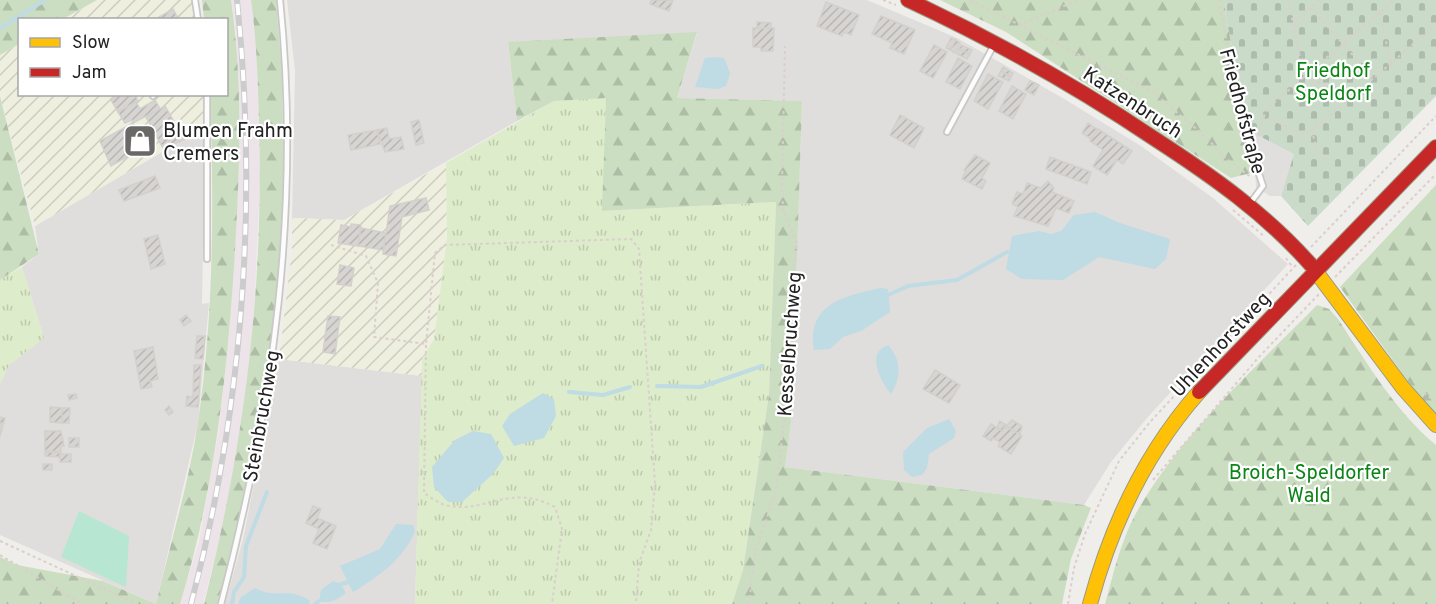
<svg xmlns="http://www.w3.org/2000/svg" width="1436" height="604" viewBox="0 0 1436 604" font-family="Overpass,sans-serif">
<style>
.residential{fill:#dfdedc}
.railway{fill:#ede4e9}
.farmland{fill:url(#farmland-furrows)}
.grass{fill:url(#grass-tufts)}
.forest{fill:url(#forest-firs)}
.cemetery{fill:url(#cemetery-stones)}
.pitch{fill:#b7e6d2}
.parking{fill:#e0dfde}
.water{fill:#bfdbe3}
.lines{fill:none;stroke-linecap:round;stroke-linejoin:round}
.stream{stroke:#bfdbe3;stroke-width:4}
.building{fill:url(#building-hatch);stroke:#d3d0cc;stroke-width:1.5}
.lane-casing{stroke:#c9c8c7;stroke-width:8}
.slow-casing{stroke:#999a82;stroke-width:16}
.jam-casing{stroke:#999a82;stroke-width:16}
.path{stroke:#dccecd;stroke-width:2;stroke-dasharray:3 3;stroke-linecap:butt}
.lane{stroke:#fdfcfc;stroke-width:4.5}
.slow{stroke:#ffc107;stroke-width:14}
.jam{stroke:#c62828;stroke-width:14}
.rail-casing{stroke:#ccc;stroke-width:6}
.rail{stroke:#fff;stroke-width:4;stroke-dasharray:11;stroke-linecap:butt}
.labels{text-anchor:middle;stroke-width:4.5;stroke-linejoin:round;paint-order:stroke}
.park-label{font-size:20px;fill:#0c8416;stroke:#fff}
.street-label{font-size:20px;fill:#222;stroke:#fff}
.poi-label{font-size:20px;fill:#222;stroke:#fff;text-anchor:start}
</style>
<defs>
<pattern id="farmland-furrows" width="10" height="10" patternUnits="userSpaceOnUse" patternTransform="scale(1.5)"><rect width="10" height="10" fill="#efefdf"/><path d="M-1 1l2-2M0 10L10 0M9 11l2-2" fill="none" stroke="#cdcdbf"/></pattern>
<pattern id="grass-tufts" width="24" height="20" patternUnits="userSpaceOnUse" patternTransform="scale(1.5)"><rect width="24" height="20" fill="#ddeccb"/><path d="M3 7l-1-3M5 7V3M7 7l1-3M15 17l-1-3M17 17v-4M19 17l1-3" fill="none" stroke="#bdcaae"/></pattern>
<pattern id="forest-firs" width="22" height="20" patternUnits="userSpaceOnUse" patternTransform="scale(1.5)"><rect width="22" height="20" fill="#cbdec1"/><path d="M5 1l3.5 6h-7zM16 11l3.5 6h-7z" fill="#aebea6"/></pattern>
<pattern id="cemetery-stones" width="16" height="16" patternUnits="userSpaceOnUse" patternTransform="scale(1.5)"><rect width="16" height="16" fill="#cadbca"/><path d="M2 7V4a2 2 0 0 1 4 0v3zM10 15v-3a2 2 0 0 1 4 0v3z" fill="#adbcad"/></pattern>
<pattern id="building-hatch" width="6" height="6" patternUnits="userSpaceOnUse" patternTransform="scale(1.5)"><rect width="6" height="6" fill="#d7d4d2"/><path d="M-1 1l2-2M0 6l6-6M5 7l2-2" fill="none" stroke="#b8b6b4"/></pattern>
</defs>
<rect width="100%" height="100%" fill="#f0eeeb"/>
<g class="residential">
<path d="M287 0H867L957 38 1061 97 1141 146 1213 198 1288 264 1147 418 1111 462 1084 505 785 467 792 415 802 101 677 98 697 33 508 43 517 121 344 220 292 218 295 71Z"/>
<path d="M205 127 202 304 209 303 198 423 156 604 0 535V384L9 365 44 338 22 267 39 254 35 226Z"/>
<path d="M279 359 422 376 415 604H225L243 539Z"/>
</g>
<path class="railway" d="M231 0H251L256 33 260 181 253 333 241 432 222 530 203 604H180L199 541 219 429 230 326 239 176 236 34Z"/>
<g class="farmland">
<path d="M97 0H193L195 19 63 20Z"/>
<path d="M19 44 20 94 204 95 205 127 35 226 0 96V55Z"/>
<path d="M446 163 447 238 434 339 422 359V376L279 359 292 250V218L344 220Z"/>
</g>
<g class="grass">
<path d="M606 97 603 211 776 202 769 394 743 570 732 604H415L422 359 434 339 447 238 446 163 554 101Z"/>
<path d="M22 267 44 338 9 365 0 384V280Z"/>
</g>
<g class="forest">
<path d="M0 0H97L63 19 20 20 19 44 0 55Z"/>
<path d="M202 0H231C243 82 240 167 235 250 228 370 215 489 180 604H0V557L17 565 103 581 156 604C170 544 189 483 198 422 214 314 214 203 210 95L226 94V20L204 19Z"/>
<path d="M251 0H276L282 73 283 135 284 225 279 271 270 347 251 456 236 538 217 604H204C244 446 264 290 259 127 258 84 257 42 251 0Z"/>
<path d="M940 0H1225L1226 19 1251 129 1242 133 1255 172 1231 178 1006 32Z"/>
<path d="M697 32 677 98 802 101 792 415 785 467 1084 505 1091 508 1071 559 1062 604H732L743 570 769 394 776 202 602 211 606 98 554 101 517 121 508 42Z"/>
<path d="M0 96 39 254 0 280Z"/>
<path d="M1436 185V416L1418 395 1340 287Z"/>
<path d="M1317 305 1329 309 1338 319C1367 363 1395 411 1436 445V604H1105C1113 575 1120 544 1134 517 1175 440 1256 367 1317 305Z"/>
</g>
<path class="cemetery" d="M1225 0H1436V96L1308 226 1281 196 1293 154 1259 136 1251 129 1226 19Z"/>
<path class="pitch" d="M79 511 129 536 126 587 61 557Z"/>
<path class="parking" d="M1251 129 1259 136 1294 154 1281 196H1270L1256 187 1255 172 1242 133Z"/>
<g class="water">
<path d="M714 57 724 58 730 73 726 86 718 89 695 87 705 58Z"/>
<path d="M1095 212 1120 223 1170 239 1166 259 1155 269 1099 257 1063 280 1022 279 1006 269 1012 236 1039 231 1051 234 1061 231 1074 215Z"/>
<path d="M881 288 888 289 890 312 861 331 843 337 830 349 814 350C807 304 843 296 881 288Z"/>
<path d="M888 345C902 360 901 378 891 394 881 382 865 353 888 345Z"/>
<path d="M543 393 554 399 556 416 544 438 514 446 502 426 510 414Z"/>
<path d="M949 419 956 431 954 438 929 454 927 468 922 475 912 477 904 470 903 452 927 428Z"/>
<path d="M473 431 491 434 504 458 493 474 462 502H448L434 487 432 467 455 440Z"/>
<path d="M396 524 413 525 415 532C402 560 378 577 353 592L340 566 380 549Z"/>
<path d="M333 581 341 584 346 593C337 600 330 604 319 601L321 590Z"/>
<path d="M255 588C277 600 286 586 309 600L310 604H238L241 597Z"/>
</g>
<g class="lines">
<g class="stream">
<path d="M0 28 45 0"/>
<path d="M888 295 908 286 957 280 1007 252"/>
<path d="M657 386 701 387 762 366"/>
<path d="M569 392 603 395 630 387"/>
<path d="M341 584 349 582"/>
<path d="M232 604 234 592 244 577 246 546 267 492"/>
<path d="M315 604 319 601"/>
</g>
</g>
<g class="building">
<path d="M651 0H673L669 11 650 4Z"/>
<path d="M826 2 859 15 851 35 844 32 842 36 817 26Z"/>
<path d="M173 9 179 20H154Z"/>
<path d="M881 16 915 30 904 54 890 48 892 43 872 34Z"/>
<path d="M757 22 771 23V28H757Z"/>
<path d="M753 28H774L773 51H761V47H753Z"/>
<path d="M951 38 956 40 950 50 946 48Z"/>
<path d="M956 40 960 43 955 53 950 50Z"/>
<path d="M934 45 947 52 933 78 920 71Z"/>
<path d="M961 45 972 50 970 54 959 49Z"/>
<path d="M959 49 970 54 967 59 957 54Z"/>
<path d="M958 58 972 66 960 89 946 82Z"/>
<path d="M1003 67 1013 73 1011 77 1001 71Z"/>
<path d="M1001 71 1011 77 1009 81 998 76Z"/>
<path d="M988 74 1003 82 988 109 974 101Z"/>
<path d="M1030 81 1035 83 1030 93 1025 90Z"/>
<path d="M1035 83 1039 85 1034 95 1030 93Z"/>
<path d="M1012 86 1026 94 1013 119 999 111Z"/>
<path d="M120 94H135L138 101 118 112 111 100Z"/>
<path d="M155 100 160 109 133 123 132 120 125 123 118 112 136 102 140 109Z"/>
<path d="M165 106 184 139 164 150 146 117Z"/>
<path d="M900 115 924 128 914 148 890 135Z"/>
<path d="M419 120 424 143 416 145 411 122Z"/>
<path d="M133 123 146 146 111 166 100 141Z"/>
<path d="M1088 123 1098 130 1091 139 1082 133Z"/>
<path d="M387 128 389 139 401 137 404 149 385 152 377 130Z"/>
<path d="M1098 129 1132 151 1123 164 1117 160 1107 175 1093 166 1103 150 1090 141Z"/>
<path d="M377 130 380 144 351 150 348 135Z"/>
<path d="M975 155 990 163 982 178 986 181 982 189 962 179 966 171 964 170Z"/>
<path d="M1050 157 1091 172 1087 184 1046 169Z"/>
<path d="M155 176 160 188 124 201 119 190Z"/>
<path d="M1048 181 1054 188 1052 192 1074 201 1069 213 1056 208 1048 226 1014 216 1018 207 1012 204 1017 192 1023 194 1027 183 1041 188Z"/>
<path d="M426 198 429 210 402 217 396 256 383 254 390 206Z"/>
<path d="M351 224 361 225 358 246 338 243 341 225 351 227Z"/>
<path d="M361 228 386 233 383 250 358 246Z"/>
<path d="M158 235 165 264 151 269 144 239Z"/>
<path d="M340 265 354 268 351 286 337 284Z"/>
<path d="M186 315 191 321 184 326 180 320Z"/>
<path d="M328 316 340 317 335 354 323 352Z"/>
<path d="M197 336H205L203 359 195 358Z"/>
<path d="M153 347 158 379 150 381 152 387 141 389 134 351Z"/>
<path d="M194 365H201L198 407 186 406 187 396 193 397Z"/>
<path d="M935 370 960 385 949 403 923 389Z"/>
<path d="M76 394 77 398 69 400 68 395Z"/>
<path d="M169 406 173 412 169 415 165 410Z"/>
<path d="M50 407 62 408V423L50 422Z"/>
<path d="M62 408H70L69 423H62Z"/>
<path d="M0 417 5 418 0 436Z"/>
<path d="M1012 420 1022 426 1020 435 1006 426Z"/>
<path d="M1000 421 1006 425 1002 431 997 427Z"/>
<path d="M991 424 1002 431 1006 426 1022 436 1011 454 998 446 1000 442 993 438 991 441 983 436Z"/>
<path d="M45 431H61L64 446H61V452L45 451Z"/>
<rect x="69" y="438" width="10" height="9"/>
<path d="M45 452H60L59 457 45 456Z"/>
<rect x="60" y="454" width="11" height="8"/>
<rect x="43" y="464" width="9" height="6"/>
<path d="M313 506 321 509 317 518 336 526 327 549 313 543 319 529 306 523Z"/>
</g>
<g class="lines">
<defs>
<g id="lane">
<path d="M195 0 198 20"/>
<path d="M207 94V259"/>
<path d="M153 96 155 94"/>
<path d="M947 132 995 43"/>
<path d="M1245 132 1263 186 1251 202"/>
<path d="M221 604C274 402 301 208 280 0"/>
</g>
<g id="slow">
<path d="M1311 265 1403 388 1436 425"/>
<path d="M1090 604C1111 526 1145 453 1199 392"/>
</g>
<g id="jam">
<path d="M908 0C994 40 1076 86 1155 139 1212 176 1266 214 1311 265"/>
<path d="M1199 392 1436 147"/>
</g>
</defs>
<use href="#lane" class="lane-casing"/>
<use href="#slow" class="slow-casing"/>
<use href="#jam" class="jam-casing"/>
<g class="path">
<path d="M883 0 896 5"/>
<path d="M970 0 1153 92 1207 138 1223 156 1252 178"/>
<path d="M1219 0 1242 124"/>
<path d="M1288 0 1293 23"/>
<path d="M1320 0 1293 23 1304 77 1394 0"/>
<path d="M1311 8 1374 79"/>
<path d="M1380 12 1391 65"/>
<path d="M1019 25 1078 0"/>
<path d="M1354 95 1304 77 1267 109 1264 116 1305 135C1350 99 1393 62 1436 24"/>
<path d="M1312 130 1316 148 1331 167"/>
<path d="M1256 142 1264 116"/>
<path d="M1233 210 1265 237"/>
<path d="M331 245 366 256 378 283 374 337 426 344 435 253 445 245 631 239 639 249 655 484 651 530 639 563 636 604"/>
<path d="M1311 247 1436 116"/>
<path d="M1286 258 1293 268"/>
<path d="M1335 277 1436 174"/>
<path d="M426 345 424 493C430 497 438 503 445 505 487 515 508 482 555 507L562 529 552 604"/>
<path d="M1424 393 1436 402"/>
<path d="M1153 480 1258 358 1319 294"/>
<path d="M0 541 137 604"/>
<path d="M0 555 82 604"/>
<path d="M749 604 755 553 776 491 787 396 789 289 797 243 783 210 782 183 785 46"/>
<path d="M1068 604 1074 568 1085 534 1119 461 1150 422 1296 265"/>
</g>
<use href="#lane" class="lane"/>
<use href="#slow" class="slow"/>
<use href="#jam" class="jam"/>
<defs>
<path id="rail" d="M191 604C243 407 258 202 237 0"/>
</defs>
<use href="#rail" class="rail-casing"/>
<use href="#rail" class="rail"/>
</g>
<defs>
<symbol id="shop-square" viewBox="-11 -11 22 22"><rect x="-9" y="-9" width="18" height="18" rx="4" fill="#6a6968" stroke="#fff"/><path d="M-5-2.5h2.3a2.7 3.5 0 0 1 5.4 0H5L5.5 6h-11ZM-1.5-2.5h3a1.5 2.3 0 0 0-3 0Z" fill="#fff"/></symbol>
</defs>
<g fill-rule="evenodd">
<use href="#shop-square" x="121" y="122" width="38" height="38"/>
</g>
<g class="labels">
<g class="park-label">
<text x="1333" y="77">Friedhof<tspan x="1333" dy="23">Speldorf</tspan></text>
<text x="1309" y="479">Broich-Speldorfer<tspan x="1309" dy="23">Wald</tspan></text>
</g>
<g class="street-label">
<text transform="translate(1133 102) rotate(33)" y="7">Katzenbruch</text>
<text transform="translate(1243 111) rotate(75)" y="7">Friedhofstraße</text>
<text transform="translate(789 344) rotate(-86)" y="7">Kesselbruchweg</text>
<text transform="translate(1220 344) rotate(-47)" y="7">Uhlenhorstweg</text>
<text transform="translate(261 416) rotate(-80)" y="7">Steinbruchweg</text>
</g>
<g class="poi-label">
<text x="163" y="137">Blumen Frahm<tspan x="163" dy="23">Cremers</tspan></text>
</g>
</g>
<rect x="18" y="18" width="210" height="78" fill="#ffffff" stroke="#a7a7a7" stroke-width="1.5"/>
<rect x="30" y="38" width="30" height="9" fill="#ffc107" stroke="#a7a7a7" stroke-width="1.5"/>
<text x="72" y="48" font-size="18" fill="#222222">Slow</text>
<rect x="30" y="68" width="30" height="9" fill="#c62828" stroke="#a7a7a7" stroke-width="1.5"/>
<text x="72" y="78" font-size="18" fill="#222222">Jam</text>
</svg>
